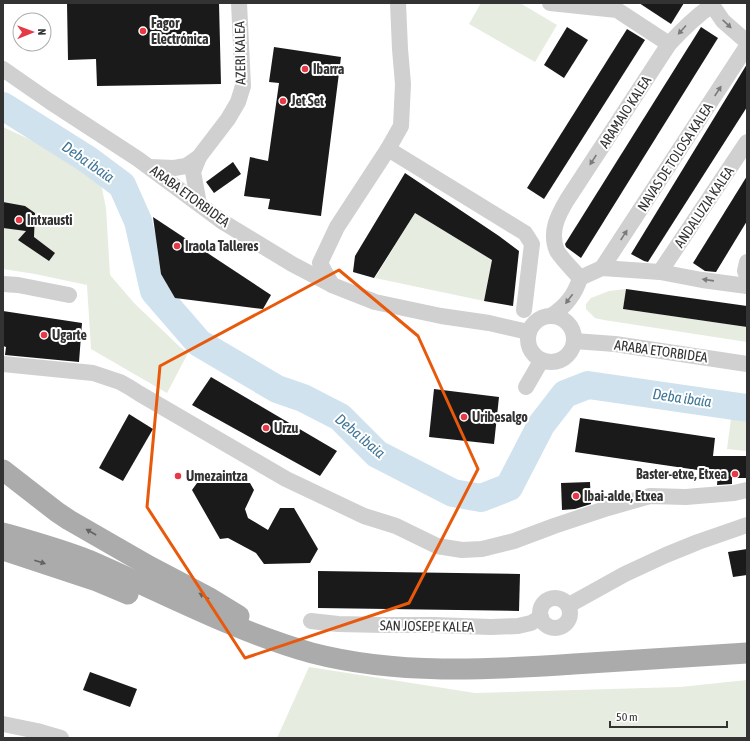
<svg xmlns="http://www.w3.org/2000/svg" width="750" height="741" viewBox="0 0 750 741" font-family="'Asap Condensed',sans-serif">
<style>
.green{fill:#e6ecdf}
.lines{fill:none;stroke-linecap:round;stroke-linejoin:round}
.river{stroke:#cfe2ee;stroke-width:28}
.building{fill:#1a1a1a}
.minor{stroke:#d0d0d0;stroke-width:16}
.major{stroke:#ababab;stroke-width:21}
.oneway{fill:#7a7a7a}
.oneway2{fill:#636363}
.marked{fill:none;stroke:#e8590c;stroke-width:3;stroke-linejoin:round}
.poi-dot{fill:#e63946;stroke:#fff;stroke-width:1.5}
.labels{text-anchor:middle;stroke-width:4;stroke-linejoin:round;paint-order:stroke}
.poi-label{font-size:14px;font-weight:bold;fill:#333;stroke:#fff;text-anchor:start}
.street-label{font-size:14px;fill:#333;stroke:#fff}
.water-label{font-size:15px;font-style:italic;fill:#3f7597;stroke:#fff}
</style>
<rect width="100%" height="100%" fill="#fff"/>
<g class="green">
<path d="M481 3H520L557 25 535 62 469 24Z"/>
<path d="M3 127 63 155 101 184 106 208 110 275 134 303 180 347 188 353 167 393 91 349 87 285 35 274 3 269Z"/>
<path d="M415 213 492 260 484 301 375 278Z"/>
<path d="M626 289 623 309 747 327V342L604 320 595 318 586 309V304L591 298 609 291Z"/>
<path d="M731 419 747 422V451L727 449Z"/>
<path d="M309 667 475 693 680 687 747 680V738H277Z"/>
</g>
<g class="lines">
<path class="river" d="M3 106 87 159 122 185 138 221 154 291 199 343 277 389 303 398 340 417 377 454 453 493 481 498 509 487 541 425 565 394 588 385 747 408"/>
</g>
<g class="building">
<path d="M67 3H219L221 84 97 86 96 59 68 60Z"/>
<path d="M639 3H684L671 24Z"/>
<path d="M567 27 588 40 564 78 544 65Z"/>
<path d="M701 27 718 38 581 258 566 247 565 244Z"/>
<path d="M627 29 645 40 544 199 527 188Z"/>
<path d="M274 47 341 57 321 216 268 209 270 199 244 196 250 157 268 161 279 83 269 82Z"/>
<path d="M747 64V107L648 262 644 261 631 254Z"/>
<path d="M233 162 241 174 214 193 206 182Z"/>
<path d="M405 173 499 236 519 251 513 306 484 301 492 260 415 213 374 278 353 272 355 256Z"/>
<path d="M747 176V221L716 272 705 271 693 263Z"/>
<path d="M3 202 25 206 35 213 34 237 55 253 49 261 18 240 26 231 3 228Z"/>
<path d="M153 217 271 295 263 309 175 298 161 274Z"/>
<path d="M626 289 747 306V327L623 309Z"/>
<path d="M3 311 82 323 79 362 5 355 6 347 3 346Z"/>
<path d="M211 377 337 451 320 476 192 405Z"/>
<path d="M434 389 499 397 494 444 429 437Z"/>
<path d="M129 414 153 429 123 481 99 468Z"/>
<path d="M580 418 715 438 713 456H747V478H732V484L717 485 718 473 575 452Z"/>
<path d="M590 482 591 504 575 509 562 510 561 483Z"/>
<path d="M197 483H250L254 490 245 509 248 518 268 530 280 508H294L318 549 310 563 264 564 256 553 228 538 220 539 192 490Z"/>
<path d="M747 549V575L733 577 728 552Z"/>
<path d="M318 571 520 574 519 611 318 608Z"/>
<path d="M90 672 137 689 130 707 83 690Z"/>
</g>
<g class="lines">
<g class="minor">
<path d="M550 3 617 10 669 44"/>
<path d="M712 3V5L723 21 747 42"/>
<path d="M3 69 49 101 138 159 223 222 292 264 332 285 375 302 441 316 489 323 528 332"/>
<path d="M388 149 525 233 532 244 524 310"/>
<path d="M199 157 193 172 199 204"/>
<path d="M150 167 174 168 186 166 199 157 228 119 238 102 243 86 239 3"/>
<path d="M747 262 745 271 747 276"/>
<path d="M602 268 747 46"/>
<path d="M660 272 747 142"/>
<path d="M580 278C573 270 562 259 557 251 549 232 558 215 567 200L669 44C683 29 695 17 712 5"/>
<path d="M580 278 602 268 660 272 702 280 747 286"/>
<path d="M3 284 18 285 69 295"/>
<path d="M332 285 320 263 337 227 388 149 401 126 403 84 400 49 398 3"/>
<circle cx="551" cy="339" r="23"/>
<path d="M551 316C566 306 575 295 580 278"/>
<path d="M574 341 615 344 747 364"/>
<path d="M3 364 93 373 120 382 129 387 140 394 286 479 364 516 396 526 437 546 462 550 482 549 514 541 554 526 608 508 650 496 686 497 734 493 747 490"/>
<path d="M526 387 541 361"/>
<circle cx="555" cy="613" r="15"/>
<path d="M569 605 625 574 666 555 698 542 747 525"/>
<path d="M311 621 338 624 384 625H434L491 627 518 626 531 623 541 617"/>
<path d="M3 724 37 731 61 738"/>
</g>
<g class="major">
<path d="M3 470 57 512 69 520 149 566 208 597 239 616"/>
<path d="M3 533C31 541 60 549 88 560 162 592 234 631 312 653 397 675 487 670 574 664 631 660 689 657 747 653"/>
<path d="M3 550 97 581 128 594"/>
</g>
</g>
<defs><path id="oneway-solid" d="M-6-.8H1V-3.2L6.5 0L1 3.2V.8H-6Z"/></defs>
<g class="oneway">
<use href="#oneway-solid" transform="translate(727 24) rotate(43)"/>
<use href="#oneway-solid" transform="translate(682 30) rotate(132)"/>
<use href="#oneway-solid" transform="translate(718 91) rotate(-57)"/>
<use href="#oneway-solid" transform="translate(593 160) rotate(123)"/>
<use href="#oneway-solid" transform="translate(624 235) rotate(-57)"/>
<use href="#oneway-solid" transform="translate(708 280) rotate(-172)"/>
<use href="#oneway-solid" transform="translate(569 299) rotate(127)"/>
</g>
<g class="oneway2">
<use href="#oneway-solid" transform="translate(91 532) rotate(-150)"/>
<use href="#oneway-solid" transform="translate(40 562) rotate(18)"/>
<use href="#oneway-solid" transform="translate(204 596) rotate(-151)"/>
</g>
<path class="marked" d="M339 270 418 336 478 469 409 603 245 658 147 507 160 366Z"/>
<g class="poi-dot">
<circle cx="143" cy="31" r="4"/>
<circle cx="305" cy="69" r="4"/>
<circle cx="283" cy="101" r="4"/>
<circle cx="19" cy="220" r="4"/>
<circle cx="177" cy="246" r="4"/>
<circle cx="44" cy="335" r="4"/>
<circle cx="464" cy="417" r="4"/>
<circle cx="266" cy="428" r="4"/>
<circle cx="735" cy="474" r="4"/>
<circle cx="178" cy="476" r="4"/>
<circle cx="576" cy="496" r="4"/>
</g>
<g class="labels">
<g class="poi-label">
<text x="151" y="28">Fagor<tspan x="151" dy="16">Electrónica</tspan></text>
<text x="313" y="74">Ibarra</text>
<text x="291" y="106">Jet Set</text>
<text x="27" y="225">Intxausti</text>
<text x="185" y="251">Iraola Talleres</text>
<text x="52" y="340">Ugarte</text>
<text x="472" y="422">Uribesalgo</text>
<text x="274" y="433">Urzu</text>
<text x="727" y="479" text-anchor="end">Baster-etxe, Etxea</text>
<text x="186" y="481">Umezaintza</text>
<text x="584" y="501">Ibai-alde, Etxea</text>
</g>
<g class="street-label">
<text transform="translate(240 53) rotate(-91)" y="5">AZERI KALEA</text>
<text transform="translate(625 112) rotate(-57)" y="5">ARAMAIO KALEA</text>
<text transform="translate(675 157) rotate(-57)" y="5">NAVAS DE TOLOSA KALEA</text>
<text transform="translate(190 196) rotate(36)" y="5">ARABA ETORBIDEA</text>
<text transform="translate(704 207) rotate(-56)" y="5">ANDALUZIA KALEA</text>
<text transform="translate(661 351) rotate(8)" y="5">ARABA ETORBIDEA</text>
<text transform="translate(427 626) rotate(1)" y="5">SAN JOSEPE KALEA</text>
</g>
<g class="water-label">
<text transform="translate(88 162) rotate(35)" y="5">Deba ibaia</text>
<text transform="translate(682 398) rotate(8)" y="5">Deba ibaia</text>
<text transform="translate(360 436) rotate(40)" y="5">Deba ibaia</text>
</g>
</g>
<rect width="750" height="741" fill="none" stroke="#333333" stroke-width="8"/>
<g transform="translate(32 32) rotate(89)"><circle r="19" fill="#ffffff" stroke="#adadad"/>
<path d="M0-3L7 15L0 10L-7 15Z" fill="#e63946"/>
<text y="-6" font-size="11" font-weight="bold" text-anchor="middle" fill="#333333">N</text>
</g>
<path d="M610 721v6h117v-6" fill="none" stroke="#333333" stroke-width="2"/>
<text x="616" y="721" font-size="12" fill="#333333" stroke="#ffffff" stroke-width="3" paint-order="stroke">50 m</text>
</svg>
